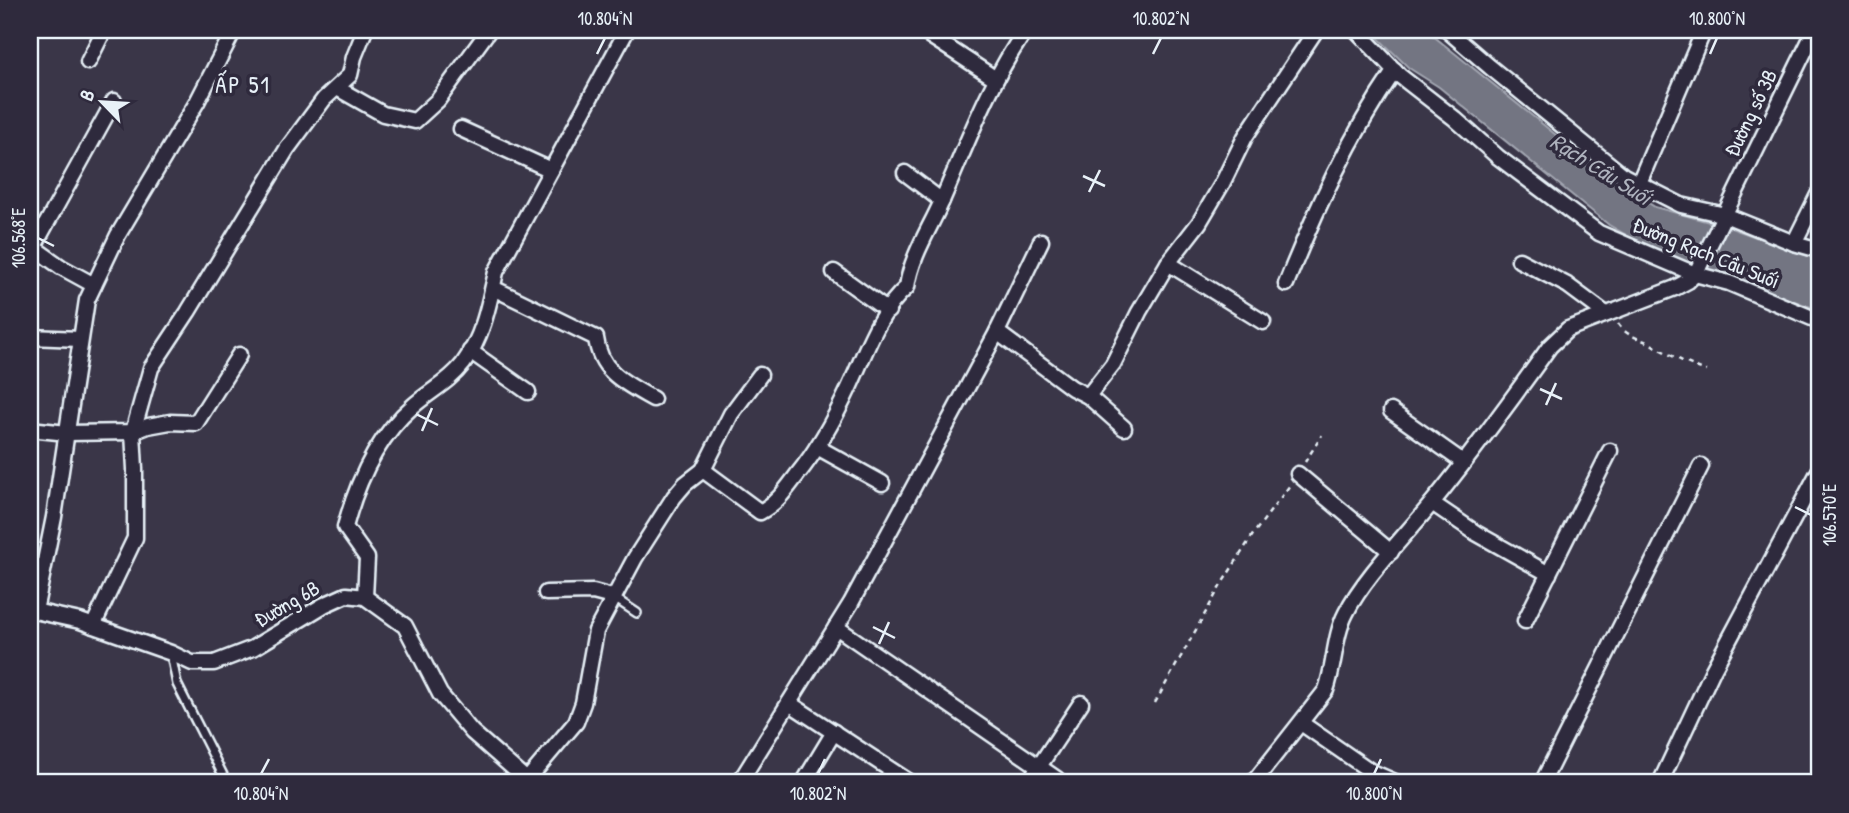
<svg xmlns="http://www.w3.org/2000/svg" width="1849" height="813" viewBox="0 0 1849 813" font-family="'Patrick Hand',sans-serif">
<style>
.water{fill:#737482;stroke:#a2a6b1;stroke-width:2}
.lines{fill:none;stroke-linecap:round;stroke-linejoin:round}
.service-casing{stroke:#e8f1f8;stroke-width:12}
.minor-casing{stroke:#e8f1f8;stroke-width:19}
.path{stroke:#e8f1f8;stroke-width:2.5;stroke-dasharray:5 5;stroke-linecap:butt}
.service{stroke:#2f2a3d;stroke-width:7}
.minor{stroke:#2f2a3d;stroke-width:14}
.ticks{fill:none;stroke:#e8f1f8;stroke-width:2.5}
.labels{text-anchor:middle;stroke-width:7;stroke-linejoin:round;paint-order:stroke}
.street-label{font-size:21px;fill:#e8f1f8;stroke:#2f2a3d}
.neighbourhood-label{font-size:23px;letter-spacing:2px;fill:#e8f1f8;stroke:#2f2a3d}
.water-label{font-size:23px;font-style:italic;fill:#aeb2bd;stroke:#2f2a3d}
.neatline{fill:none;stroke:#e8f1f8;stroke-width:2.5}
.ticks-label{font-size:18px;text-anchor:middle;fill:#e8f1f8}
</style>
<rect width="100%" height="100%" fill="#3a3648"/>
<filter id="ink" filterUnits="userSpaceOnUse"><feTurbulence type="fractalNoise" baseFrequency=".0143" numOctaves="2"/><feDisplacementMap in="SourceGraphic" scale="14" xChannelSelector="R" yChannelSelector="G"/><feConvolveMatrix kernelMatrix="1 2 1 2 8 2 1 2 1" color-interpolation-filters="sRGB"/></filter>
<g filter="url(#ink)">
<path class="water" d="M1370 30H1426L1609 178 1655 207 1731 228 1819 260V310C1748 283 1674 265 1609 225L1439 87 1409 68Z"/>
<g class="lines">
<defs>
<g id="service">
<path d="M613 597 637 613"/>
<path d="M171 654 177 684 227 783"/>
</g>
<g id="minor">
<path d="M921 30 996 79"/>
<path d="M1356 30 1400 76 1454 118 1498 157 1599 233 1695 274 1729 283 1819 321"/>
<path d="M1447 30 1490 67 1624 176 1681 205 1725 215 1794 243 1819 250"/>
<path d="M88 62 104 30"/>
<path d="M337 88 383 114 415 121 438 100 489 30"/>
<path d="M461 129 551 170"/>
<path d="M905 173 942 201"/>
<path d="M1639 183 1704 30"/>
<path d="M1794 243 1819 193"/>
<path d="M30 245 61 267 94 285"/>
<path d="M33 248 114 101"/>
<path d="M1519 260 1567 285 1606 314"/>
<path d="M1168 263 1263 322"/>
<path d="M834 272 888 311"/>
<path d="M1286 284C1316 209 1349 137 1395 70"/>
<path d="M493 288 596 338C600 372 625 383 653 399"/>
<path d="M997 332 1072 388 1088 396 1124 428"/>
<path d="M30 337 80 339"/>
<path d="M470 351 528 392"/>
<path d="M1088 396 1113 364 1139 312 1168 263 1199 223 1222 184 1245 137 1316 30"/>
<path d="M1391 411 1463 462"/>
<path d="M30 429 67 433 133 432 148 426 170 422 196 423 239 355"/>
<path d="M817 447 882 483"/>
<path d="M703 470 760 512C777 503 785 491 797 475 818 449 835 418 849 388 865 354 878 312 907 287 911 257 929 230 941 203 967 144 989 82 1026 30"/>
<path d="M1298 474 1391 552"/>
<path d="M1432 503 1476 533 1549 574"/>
<path d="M546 593 593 592 612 597"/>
<path d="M365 597 367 558 345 527C357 482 377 437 413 406 430 391 449 382 463 364 483 337 489 304 496 272L627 30"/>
<path d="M30 610 80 621 171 653 192 663H214L253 648 324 605 346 595 365 597 405 626 440 694 472 732 530 783"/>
<path d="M35 611 54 517 87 300 118 235 197 102 234 30"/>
<path d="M1525 621 1610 451"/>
<path d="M93 626 135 538V469L133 432 151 368 188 312 287 149 324 99 350 75 354 57 365 30"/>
<path d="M836 627 1057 779"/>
<path d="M789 703 911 783"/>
<path d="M1301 723 1372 772 1397 783"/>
<path d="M527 780 576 722 583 703 596 631 635 558 674 497 685 484 703 470 731 414 760 375"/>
<path d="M805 780 834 732"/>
<path d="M739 783 851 603 997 332 1041 241"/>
<path d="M1028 783 1081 703"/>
<path d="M1253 783 1326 690C1335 665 1334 636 1346 613 1364 577 1406 535 1431 504 1473 453 1512 399 1550 346L1568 329 1675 288 1688 281 1696 273 1815 30"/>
<path d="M1542 783 1701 466"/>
<path d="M1660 783 1713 670 1819 471"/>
</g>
</defs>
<use href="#service" class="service-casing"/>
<use href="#minor" class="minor-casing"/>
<g class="path">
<path d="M1618 324C1626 336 1639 338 1651 344 1670 355 1686 364 1707 371"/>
<path d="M1305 462 1322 435"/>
<path d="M1155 703 1221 585 1254 533 1290 485"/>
</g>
<use href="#service" class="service"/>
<use href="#minor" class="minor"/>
</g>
</g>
<path class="ticks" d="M597 54 605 38M1153 54 1161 38M1710 54 1717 38M1083 176 1105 186M1089 192 1100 170M38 238 54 246M1540 389 1562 399M1546 405 1556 383M416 414 438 425M422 431 432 408M1795 507 1811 515M873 627 895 638M879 644 889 622M261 774 269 759M818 774 825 759M1374 774 1381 759"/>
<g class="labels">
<g class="street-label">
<text transform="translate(1751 113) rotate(-64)" y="7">Đường số 3B</text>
<text transform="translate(1706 253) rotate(22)" y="7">Đường Rạch Cầu Suối</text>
<text transform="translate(287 604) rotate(-30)" y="7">Đường 6B</text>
</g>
<g class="neighbourhood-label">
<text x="243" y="93">ẤP 51</text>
</g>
<g class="water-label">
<text transform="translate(1601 169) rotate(32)" y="8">Rạch Cầu Suối</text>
</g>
</g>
<rect width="1849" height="813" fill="none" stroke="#2f2a3d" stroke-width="77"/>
<g transform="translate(102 102) rotate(295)" stroke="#2f2a3d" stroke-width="5" paint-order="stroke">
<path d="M0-5L12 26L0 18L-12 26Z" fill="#e8f1f8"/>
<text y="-10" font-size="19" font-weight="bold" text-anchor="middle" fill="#e8f1f8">B</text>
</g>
<rect x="38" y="38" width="1773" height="736" class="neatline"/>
<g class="ticks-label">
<text x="605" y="25">10.804°N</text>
<text x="1161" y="25">10.802°N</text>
<text x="1717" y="25">10.800°N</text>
<text transform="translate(19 238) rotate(-90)" y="6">106.568°E</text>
<text transform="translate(1830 515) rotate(-90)" y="6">106.570°E</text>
<text x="261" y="800">10.804°N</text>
<text x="818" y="800">10.802°N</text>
<text x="1374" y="800">10.800°N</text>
</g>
</svg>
